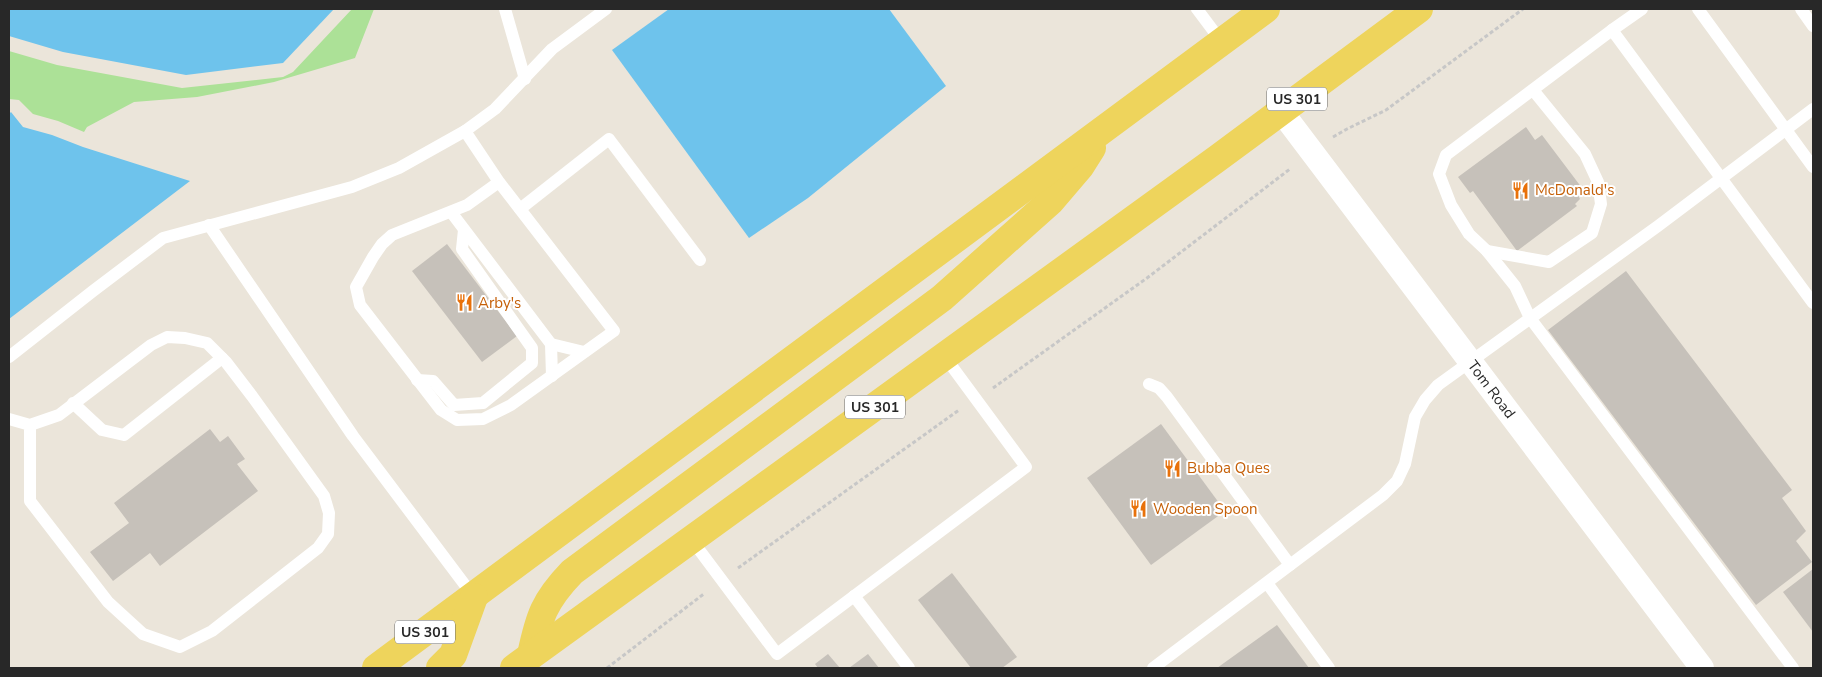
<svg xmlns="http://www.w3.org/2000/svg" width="1822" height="677" viewBox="0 0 1822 677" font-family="'Nunito Sans',sans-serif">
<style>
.green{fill:#ace197}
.water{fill:#6ec3ec}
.building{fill:#c6c1ba}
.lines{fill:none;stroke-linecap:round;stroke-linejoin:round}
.path{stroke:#c7c7c7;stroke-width:3;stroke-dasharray:4 2.5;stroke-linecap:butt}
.lane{stroke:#fff;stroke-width:12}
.street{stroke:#fff;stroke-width:24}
.primary{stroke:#eed45c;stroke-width:28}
.labels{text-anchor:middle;stroke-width:4;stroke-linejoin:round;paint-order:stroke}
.shield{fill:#fff;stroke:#686868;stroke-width:1}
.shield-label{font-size:14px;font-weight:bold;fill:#282828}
.food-label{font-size:15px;fill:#c56008;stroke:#fff;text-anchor:start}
.street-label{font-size:15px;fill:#282828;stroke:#fff}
</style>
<rect width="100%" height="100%" fill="#ebe5da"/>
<path class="green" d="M352 9H374L355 58 274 82 197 97 134 102 87 127 84 132 58 121 33 114 19 100 9 99V51L57 65 182 88 283 77 293 72Z"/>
<g class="water">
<path d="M9 9H334L283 63 186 75 63 52 9 36Z"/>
<path d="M669 9H889L946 86 808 198 749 238 612 50Z"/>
<path d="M11 112 23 127 52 135 83 147 190 181 9 319V114Z"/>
</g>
<g class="building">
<path d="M1526 127 1535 140 1542 135 1585 192 1579 197 1580 199 1575 204 1577 206 1517 251 1473 191 1470 193 1458 177Z"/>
<path d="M447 244 517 336 482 362 412 271Z"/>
<path d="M1626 271 1792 490 1782 498 1806 531 1796 541 1812 562 1756 605 1548 330Z"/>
<path d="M1161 424 1225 511 1151 565 1087 478Z"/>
<path d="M210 429 220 442 228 436 245 459 237 464 258 491 160 566 150 553 113 581 90 552 129 523 114 503Z"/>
<path d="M1813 569V632L1783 592Z"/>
<path d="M952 573 1017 657 1002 668H971L918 600Z"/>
<path d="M1277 625 1309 668H1217Z"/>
<path d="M828 654 840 668H818L815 664Z"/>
<path d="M868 654 879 668H849Z"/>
</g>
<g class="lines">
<g class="path">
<path d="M1333 137 1347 129 1386 110 1523 9"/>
<path d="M993 388 1147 278 1290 169"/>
<path d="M738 568 959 410"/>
<path d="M607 668 705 593"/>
</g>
<g class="lane">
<path d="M505 9 525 79"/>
<path d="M1197 9 1221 41"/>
<path d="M1642 9 1612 30 1813 303"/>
<path d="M1698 9 1813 167"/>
<path d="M1801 9 1813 26"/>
<path d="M1612 30 1446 155 1439 174 1451 205 1469 234 1487 251 1515 286 1530 318 1793 668"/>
<path d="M465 131 499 182 614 331 511 405 483 419 457 420 441 410 360 305 356 287 373 257 382 244 392 235 467 205 499 182"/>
<path d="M520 209 609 139 700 260"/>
<path d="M451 212 551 344 552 376"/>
<path d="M209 225 353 436 474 597"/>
<path d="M1487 251 1549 262 1592 233 1601 204 1598 182 1585 154 1533 90"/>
<path d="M551 344 584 352"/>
<path d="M9 357 93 291 163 238 352 187 399 168 465 131 495 109 552 49 606 9"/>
<path d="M417 380 433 381 454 405 483 403 532 363V348L462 249 464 230"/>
<path d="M1149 384 1159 388 1167 397 1290 565"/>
<path d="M73 403 102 430 124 435 222 358"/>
<path d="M9 419 30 425 59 415 151 345 167 337 185 338 207 343 226 362 252 396 324 496 329 513 328 534 318 548 212 631 180 647 143 634 108 602 30 501V425"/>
<path d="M691 539 777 654 1026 467 945 357"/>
<path d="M1267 583 1329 668"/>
<path d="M854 596 909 668"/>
<path d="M1153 668 1383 495 1397 481 1405 464 1415 417 1425 400 1438 385 1658 226 1813 109"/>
</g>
<path class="street" id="s1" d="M1281 111 1702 668"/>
<g class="primary">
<path d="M531 655C539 617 544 601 572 572L942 298 1051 201 1080 167 1092 148"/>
<path d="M376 668 1266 9"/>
<path d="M440 668 453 655 474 597"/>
<path d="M514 668 1218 158 1419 9"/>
</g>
</g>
<defs>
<symbol id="restaurant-bare" viewBox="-9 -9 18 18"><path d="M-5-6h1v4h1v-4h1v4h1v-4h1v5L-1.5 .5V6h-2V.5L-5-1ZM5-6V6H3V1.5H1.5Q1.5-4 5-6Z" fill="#e8710a" stroke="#fff" stroke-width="2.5" paint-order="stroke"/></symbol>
</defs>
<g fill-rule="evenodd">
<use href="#restaurant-bare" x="1508" y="178" width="25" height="25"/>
<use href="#restaurant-bare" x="452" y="290" width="25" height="25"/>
<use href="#restaurant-bare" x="1160" y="456" width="25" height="25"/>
<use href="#restaurant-bare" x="1126" y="496" width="25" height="25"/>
</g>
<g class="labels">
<g class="shield">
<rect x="1267" y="87.5" width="60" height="23" rx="4"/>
<rect x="845" y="395.5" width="60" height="23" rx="4"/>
<rect x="395" y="620.5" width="60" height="23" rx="4"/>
</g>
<g class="shield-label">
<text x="1297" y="104">US 301</text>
<text x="875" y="412">US 301</text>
<text x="425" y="637">US 301</text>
</g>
<g class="food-label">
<text x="1535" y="195">McDonald's</text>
<text x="478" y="308">Arby's</text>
<text x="1187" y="473">Bubba Ques</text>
<text x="1153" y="514">Wooden Spoon</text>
</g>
<g class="street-label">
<text dy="5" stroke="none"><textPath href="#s1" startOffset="349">Tom Road</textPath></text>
</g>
</g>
<rect width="1822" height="677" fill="none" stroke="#282828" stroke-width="20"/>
</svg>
